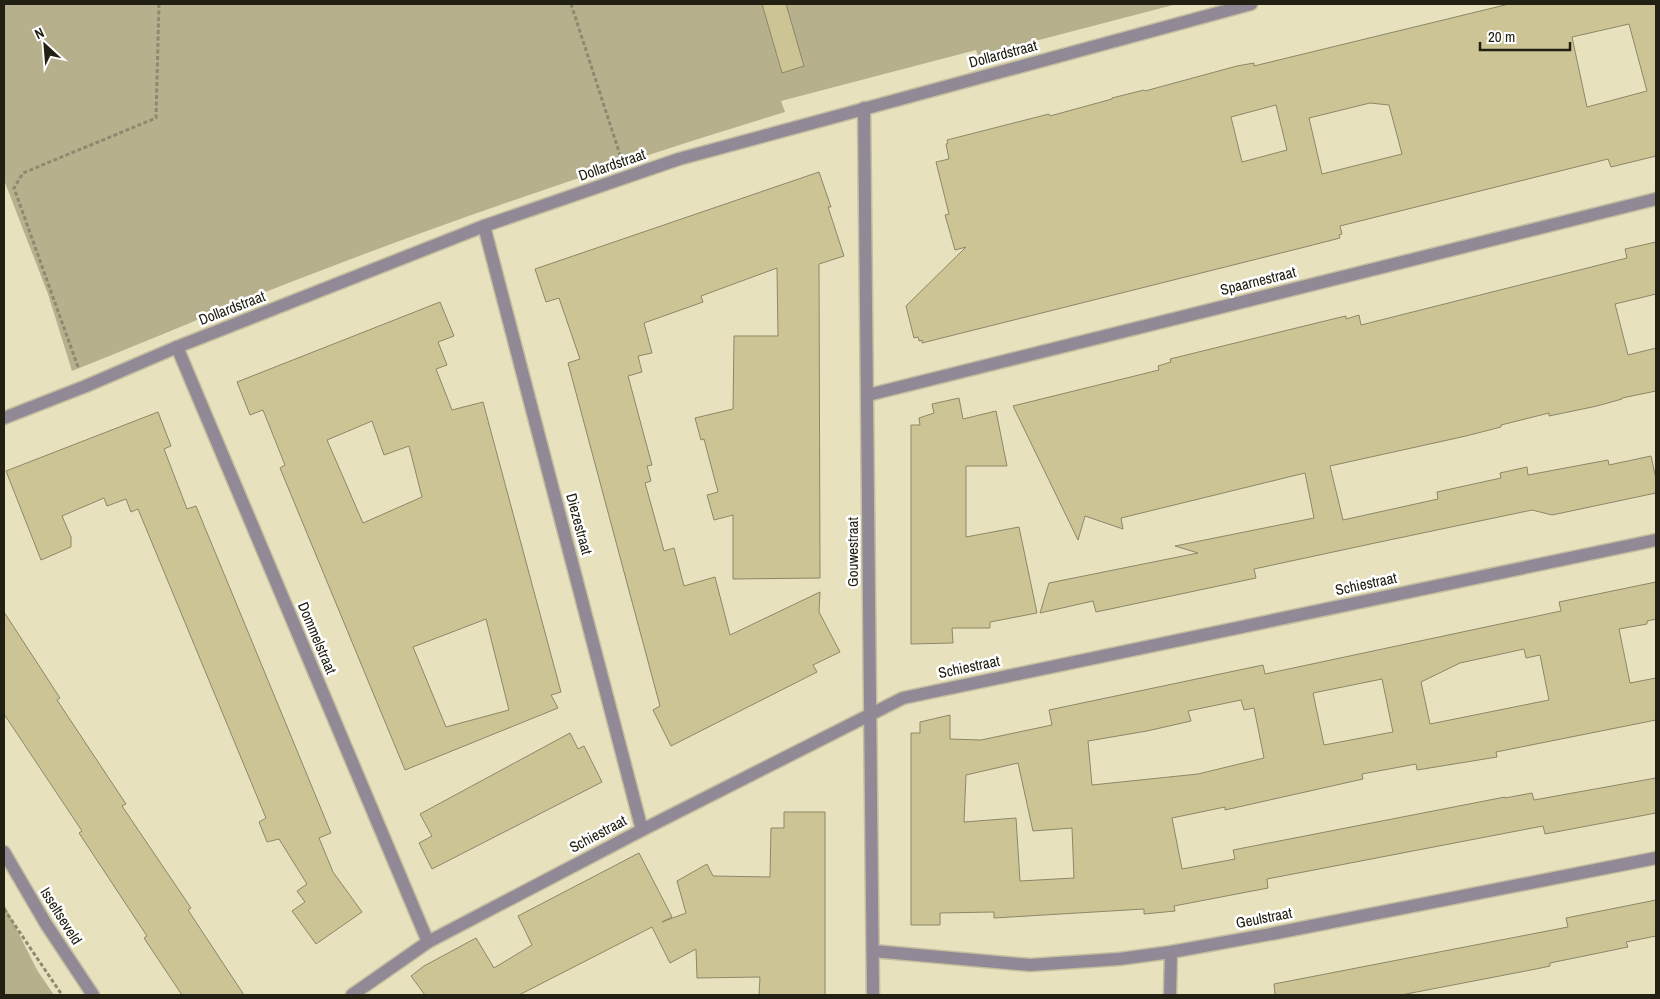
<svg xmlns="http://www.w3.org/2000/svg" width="1660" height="999" viewBox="0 0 1660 999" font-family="'Archivo Narrow',sans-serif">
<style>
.green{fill:#b7b08d}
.building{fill:#cdc496;stroke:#8d8767;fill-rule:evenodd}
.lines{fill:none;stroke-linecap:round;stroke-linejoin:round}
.minor-casing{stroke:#c4be9f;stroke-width:15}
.tertiary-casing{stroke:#c4be9f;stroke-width:15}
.path{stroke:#8e8970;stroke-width:3;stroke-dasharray:4 2.5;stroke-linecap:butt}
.minor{stroke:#918996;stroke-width:12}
.tertiary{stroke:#918996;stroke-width:12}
.labels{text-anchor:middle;stroke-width:5;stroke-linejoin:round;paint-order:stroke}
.street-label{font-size:15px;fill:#222013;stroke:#fff}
</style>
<rect width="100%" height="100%" fill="#e8e1be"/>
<g class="green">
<path d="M4 4H1177L978 56 976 50 781 101 785 112C618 163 453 219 291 282 217 311 145 342 72 371L48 294 4 180Z"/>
<path d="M4 904 37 970 54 995H4Z"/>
</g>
<g class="building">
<path d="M762 4H786L804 66 782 73Z"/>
<path d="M1509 4H1656V156L1611 167 1608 159 1340 226 1342 234 1339 235 1340 238 1309 246 922 343V340L919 341 918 337 914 338 906 306 966 247 955 250 945 215 949 214 936 162 949 159 946 144 948 143 947 140 1049 114 1050 116 1112 99V98L1144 90 1145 91 1237 66 1254 63V66ZM1629 24 1647 91 1587 107 1572 37ZM1370 103 1389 105 1402 154 1322 174 1309 118ZM1276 105 1287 150 1242 162 1231 117Z"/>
<path d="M819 172 831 207H828L844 256 819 264 820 578 733 579V515L714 520 707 495 718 492 704 439 701 440 695 418 733 409 734 336H778L777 268 701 296 703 302 644 323 652 353 638 356 642 372 628 376 652 465 647 466 651 481 645 483 664 551 674 548 684 586 715 577 730 635 820 592 819 612 840 652 813 665 817 672 671 746 653 710 660 706 568 363 580 359 559 298 546 302 535 269Z"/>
<path d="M1656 242V294L1615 304 1628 355 1656 348V391L1622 398V399L1597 406 1549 416V413L1501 425V427L1466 436 1330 466 1343 520 1438 499 1437 492 1501 478 1500 473 1527 467 1528 475 1608 460 1609 465 1651 456 1656 479V493L1552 515 1532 510 1375 543 1254 569 1256 578 1096 612 1093 601 1040 613 1049 583 1198 553 1175 546 1314 518 1305 473 1121 518 1123 529 1085 516 1078 540 1013 406 1159 370 1158 366 1171 362 1170 359 1333 319 1346 316V319L1359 315 1361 325 1627 258 1625 249Z"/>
<path d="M440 302 454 336 438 342 447 365 436 369 452 410 483 402 561 692 551 695 558 708 405 770 280 468 285 465 263 410 250 415 237 382ZM372 421 384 455 409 446 422 497 363 523 327 440ZM486 619 509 710 446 727 413 647Z"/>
<path d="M959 398 963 419 996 411 1007 466H966V537L1019 527 1037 613 990 622V628H952L953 643 911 644V425H920L919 418 934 413 932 404Z"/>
<path d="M158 412 171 446 164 449 187 509 196 506 331 833 319 838 333 872 362 912 316 944 292 911 305 902 297 891 307 884 279 839 267 842 259 822 266 818 138 509 131 512 126 499 107 506 104 498 62 516 71 537V547L41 560 6 471Z"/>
<path d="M1656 582V619L1647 621V624L1619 629 1630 683 1656 678V720L1496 752 1497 757 1417 770 1416 764 1362 774 1363 779 1225 810V807L1172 818 1182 869 1235 859 1233 850 1505 797V798L1532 793 1534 800 1656 778V813L1545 834 1543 826 1267 879 1268 888 1174 906 1175 911 1144 914V909L994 918V912L940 913V925H911V733H920V722L950 715V739L981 740 1052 725 1049 710 1263 665 1265 674 1561 611 1559 602ZM1524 649 1526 658 1540 655 1549 700 1430 724 1421 682 1460 663ZM1382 679 1393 732 1324 745 1313 693ZM1241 700 1244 710 1254 708 1264 758 1198 774 1092 785 1088 741 1147 731 1191 721 1188 711ZM1018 763 1033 831 1072 828 1074 878 1020 881 1016 818 964 822 966 775Z"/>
<path d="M4 612 60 698 57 700 126 804 122 806 191 908 188 910 244 995H182L144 938 147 936 79 833 82 831 4 714Z"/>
<path d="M570 733 578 749 584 746 602 782 432 869 419 843 432 836 420 814Z"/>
<path d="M784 812H825V995H759L760 977 697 978 696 949 670 963 652 927 519 995H425L411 976 424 966 476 938 494 968 532 945 518 916 639 853 672 917 662 922 686 913 677 881 707 864 713 876 770 877 771 828H784Z"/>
<path d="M1656 900V936L1626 942 1628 947 1550 963V966L1536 969 1401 995H1275L1274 984 1568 927 1566 918Z"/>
</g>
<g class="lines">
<defs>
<g id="minor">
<path d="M864 108 873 995"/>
<path d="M484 226 642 830"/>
<path d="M177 347 428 942"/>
<path d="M868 395 1656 199"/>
<path d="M4 418 86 386 177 347 484 226 679 159 1251 4"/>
<path d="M873 951 1030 965 1119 959 1171 952 1276 933 1656 858"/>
<path d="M352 995 428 942 642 830 903 698 1656 540"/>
<path d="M1170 995 1171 952"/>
</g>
<path id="tertiary" d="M4 852 46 924 93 995"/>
</defs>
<use href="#minor" class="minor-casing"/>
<use href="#tertiary" class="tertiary-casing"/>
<g class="path">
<path d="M571 4 621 158"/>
<path d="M78 367 14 188 23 173 156 118 159 4"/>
<path d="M4 909 62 995"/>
</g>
<use href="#minor" class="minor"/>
<use href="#tertiary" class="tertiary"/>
</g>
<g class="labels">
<g class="street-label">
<text transform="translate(1003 54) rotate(-15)" y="5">Dollardstraat</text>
<text transform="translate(612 165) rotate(-19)" y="5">Dollardstraat</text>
<text transform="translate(1258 281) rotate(-14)" y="5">Spaarnestraat</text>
<text transform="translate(232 308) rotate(-21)" y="5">Dollardstraat</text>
<text transform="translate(579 524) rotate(75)" y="5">Diezestraat</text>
<text transform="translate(853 552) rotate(-90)" y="5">Gouwestraat</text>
<text transform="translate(1366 584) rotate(-12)" y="5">Schiestraat</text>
<text transform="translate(317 638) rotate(67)" y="5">Dommelstraat</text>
<text transform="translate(969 667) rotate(-12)" y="5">Schiestraat</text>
<text transform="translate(598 834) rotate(-28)" y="5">Schiestraat</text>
<text transform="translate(61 916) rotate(58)" y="5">Isseltseveld</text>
<text transform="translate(1264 918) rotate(-11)" y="5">Geulstraat</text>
</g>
</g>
<rect width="1660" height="999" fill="none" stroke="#222013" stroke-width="10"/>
<g transform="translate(45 45) rotate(334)" stroke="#ffffff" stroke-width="4" paint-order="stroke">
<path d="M0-4L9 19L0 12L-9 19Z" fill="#222013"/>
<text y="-8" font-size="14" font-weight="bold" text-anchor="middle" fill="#222013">N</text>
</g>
<path d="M1480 42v8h90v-8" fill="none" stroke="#222013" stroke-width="2.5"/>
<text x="1488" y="42" font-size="15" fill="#222013" stroke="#ffffff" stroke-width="4" paint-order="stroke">20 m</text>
</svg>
